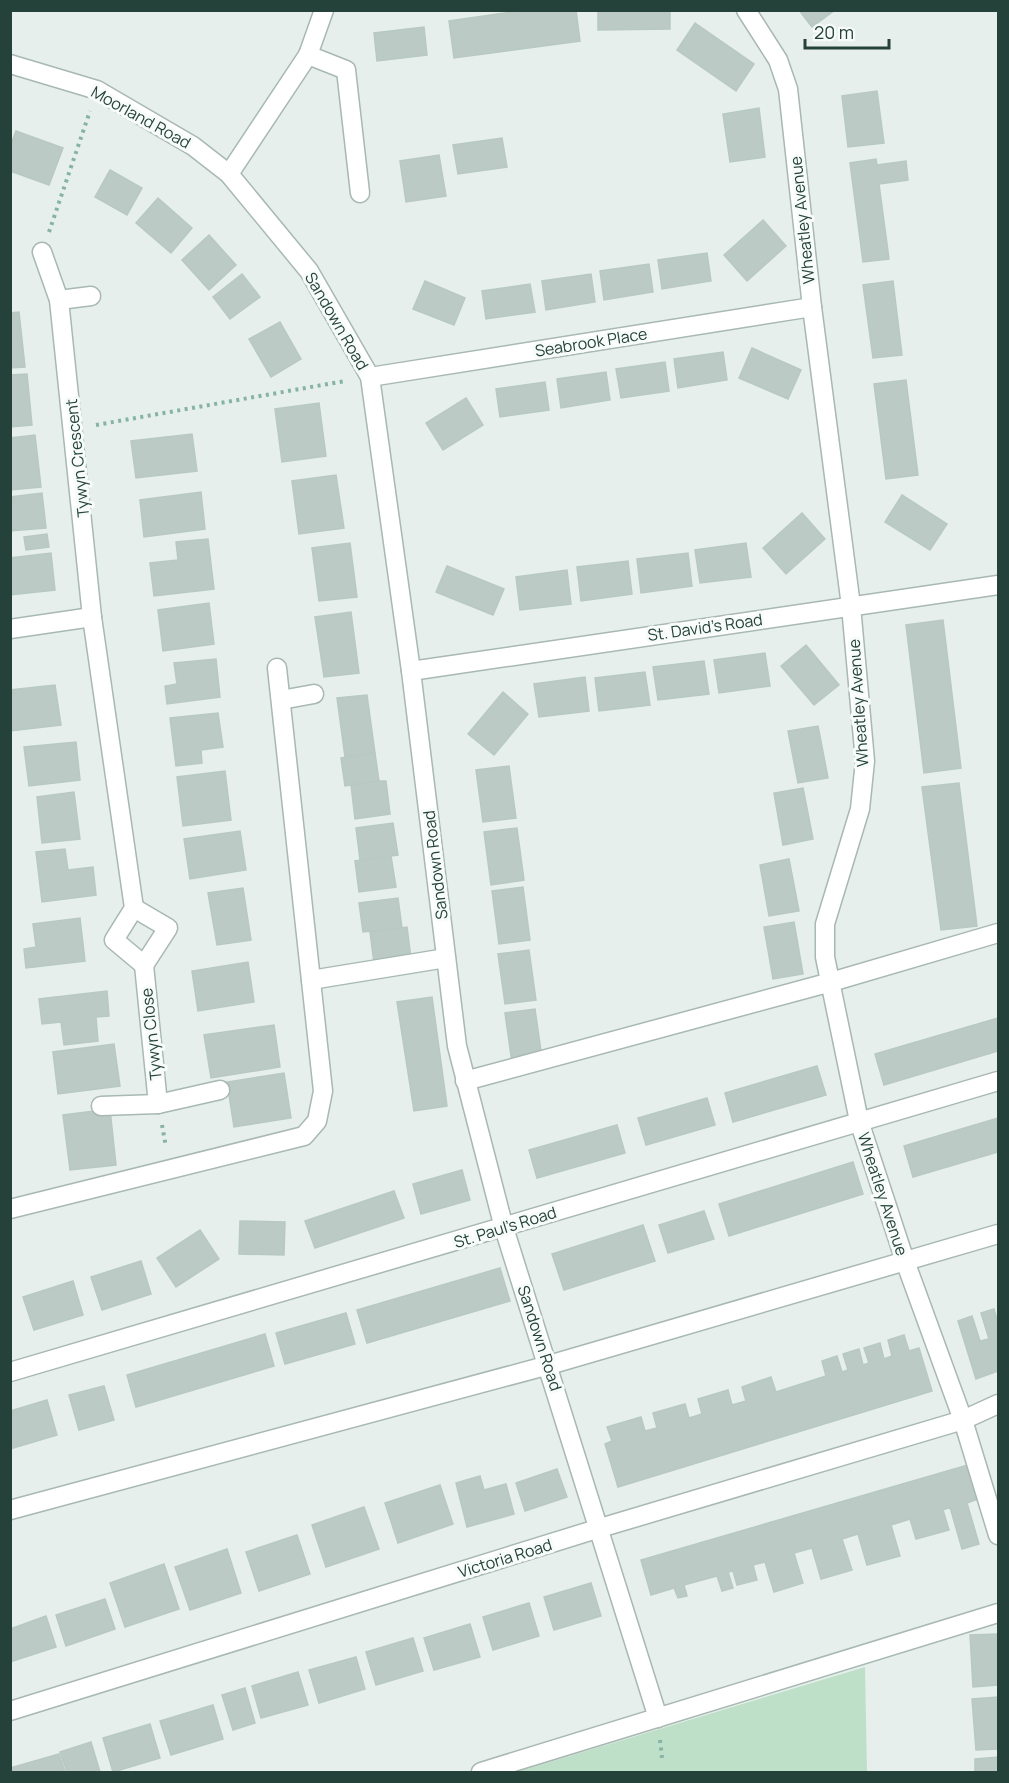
<svg xmlns="http://www.w3.org/2000/svg" width="1009" height="1783" viewBox="0 0 1009 1783" font-family="Manrope,sans-serif">
<style>
.green{fill:#bfe0c8}
.building{fill:#bbcac4;stroke:#b8c9c2;stroke-width:1.5}
.lines{fill:none;stroke-linecap:round;stroke-linejoin:round}
.minor-casing{stroke:#a8b8b2;stroke-width:21}
.path{stroke:#86b3a5;stroke-width:4;stroke-dasharray:3 4.5;stroke-linecap:butt}
.minor{stroke:#fff;stroke-width:18}
.labels{text-anchor:middle;stroke-width:6;stroke-linejoin:round;paint-order:stroke}
.street-label{font-size:16px;fill:#24423a;stroke:#f7fbf9}
</style>
<rect width="100%" height="100%" fill="#e6efeb"/>
<path class="green" d="M865 1667 867 1772H517Z"/>
<g class="building">
<path d="M525 10H576L580 41 454 58 449 21Z"/>
<path d="M598 10H670V29L598 30Z"/>
<path d="M799 10H835L812 27Z"/>
<path d="M695 23 754 64 736 91 677 50Z"/>
<path d="M424 27 427 55 377 61 374 33Z"/>
<path d="M877 91 884 143 848 147 842 96Z"/>
<path d="M759 108 765 157 730 162 723 114Z"/>
<path d="M16 131 63 148 49 185 10 171V147Z"/>
<path d="M502 138 507 167 458 174 453 145Z"/>
<path d="M439 155 446 196 406 202 400 161Z"/>
<path d="M876 159 877 165 906 161 908 180 879 184 889 259 863 262 850 163Z"/>
<path d="M110 170 142 188 127 215 95 197Z"/>
<path d="M158 198 192 228 171 253 136 223Z"/>
<path d="M763 220 786 246 747 281 724 255Z"/>
<path d="M209 235 236 265 209 290 182 260Z"/>
<path d="M707 253 711 281 662 289 658 260Z"/>
<path d="M649 264 653 292 604 300 600 271Z"/>
<path d="M242 274 260 297 230 319 213 297Z"/>
<path d="M591 274 595 302 546 310 542 281Z"/>
<path d="M425 281 465 298 454 325 413 309Z"/>
<path d="M893 281 902 355 873 358 863 285Z"/>
<path d="M530 284 535 312 486 319 482 291Z"/>
<path d="M19 312 25 367 10 368V313Z"/>
<path d="M280 322 301 359 271 377 249 339Z"/>
<path d="M752 348 801 370 788 399 739 378Z"/>
<path d="M723 352 727 380 678 388 674 359Z"/>
<path d="M665 362 669 391 621 398 616 369Z"/>
<path d="M606 372 610 400 561 408 557 379Z"/>
<path d="M27 374 32 425 10 427V375Z"/>
<path d="M906 380 918 475 886 479 874 384Z"/>
<path d="M545 382 549 410 500 417 496 389Z"/>
<path d="M466 398 483 425 443 450 426 423Z"/>
<path d="M319 403 326 456 282 462 275 409Z"/>
<path d="M192 434 197 471 136 478 131 441Z"/>
<path d="M35 435 41 487 10 490V438Z"/>
<path d="M336 475 344 528 299 534 292 481Z"/>
<path d="M201 492 205 529 144 537 140 500Z"/>
<path d="M42 493 46 528 10 531V497Z"/>
<path d="M902 495 947 524 930 550 885 522Z"/>
<path d="M802 513 825 539 786 574 763 548Z"/>
<path d="M47 534 49 547 26 550 24 537Z"/>
<path d="M208 539 214 589 154 596 150 563 178 560 176 542Z"/>
<path d="M350 543 357 597 319 601 312 548Z"/>
<path d="M746 543 751 577 700 583 695 550Z"/>
<path d="M51 553 55 590 10 595V558Z"/>
<path d="M688 553 692 586 641 593 637 559Z"/>
<path d="M628 561 632 594 581 601 577 567Z"/>
<path d="M447 566 504 589 493 615 436 592Z"/>
<path d="M567 570 571 604 520 610 516 577Z"/>
<path d="M209 603 214 644 163 651 158 610Z"/>
<path d="M351 612 359 673 324 677 315 617Z"/>
<path d="M943 620 961 768 924 773 906 625Z"/>
<path d="M806 645 839 685 814 705 781 666Z"/>
<path d="M765 653 770 686 719 693 714 660Z"/>
<path d="M216 659 220 697 167 704 165 686 177 684 174 663Z"/>
<path d="M704 661 709 694 658 700 653 667Z"/>
<path d="M645 672 650 705 599 711 595 678Z"/>
<path d="M585 677 589 711 539 717 534 684Z"/>
<path d="M55 685 61 725 10 731V690Z"/>
<path d="M503 692 528 714 494 755 468 734Z"/>
<path d="M367 695 375 753 345 757 337 698Z"/>
<path d="M218 713 223 747 201 750 202 763 176 766 170 718Z"/>
<path d="M818 726 828 778 798 783 788 731Z"/>
<path d="M76 742 80 780 29 786 24 747Z"/>
<path d="M375 753 379 781 345 786 341 758Z"/>
<path d="M509 766 516 818 483 822 476 770Z"/>
<path d="M225 771 231 820 183 826 177 777Z"/>
<path d="M379 781H386L390 814 355 819 351 785Z"/>
<path d="M959 783 977 926 941 930 922 787Z"/>
<path d="M803 788 813 839 783 845 774 793Z"/>
<path d="M74 792 80 839 42 843 37 797Z"/>
<path d="M393 823 398 855 360 860 356 828Z"/>
<path d="M517 828 524 880 491 885 484 832Z"/>
<path d="M240 831 246 870 190 879 184 839Z"/>
<path d="M65 849 68 870 93 867 96 895 42 902 36 852Z"/>
<path d="M391 856 396 887 359 892 355 861Z"/>
<path d="M789 859 799 911 769 916 760 865Z"/>
<path d="M523 887 530 940 499 944 492 891Z"/>
<path d="M243 888 251 940 217 945 208 893Z"/>
<path d="M398 898 402 928 363 932 359 903Z"/>
<path d="M80 918 85 961 26 968 24 949 36 947 33 924Z"/>
<path d="M794 922 803 974 773 979 764 927Z"/>
<path d="M407 927 411 958 374 963 370 932Z"/>
<path d="M529 950 536 1000 505 1004 498 954Z"/>
<path d="M248 962 254 1002 198 1011 192 971Z"/>
<path d="M107 991 109 1016 96 1017 98 1041 64 1045 61 1022 42 1024 39 999Z"/>
<path d="M432 997 447 1106 414 1111 397 1002Z"/>
<path d="M535 1009 542 1058 512 1063 505 1013Z"/>
<path d="M998 1018V1051L884 1085 875 1054Z"/>
<path d="M274 1025 280 1067 211 1078 204 1035Z"/>
<path d="M114 1044 120 1086 58 1094 53 1052Z"/>
<path d="M817 1066 826 1095 733 1122 725 1093Z"/>
<path d="M284 1073 291 1118 234 1127 227 1082Z"/>
<path d="M707 1098 715 1125 646 1145 638 1118Z"/>
<path d="M110 1109 116 1165 70 1170 63 1115Z"/>
<path d="M998 1118V1152L913 1177 904 1146Z"/>
<path d="M617 1125 625 1153 537 1178 529 1150Z"/>
<path d="M853 1162 863 1194 729 1236 719 1204Z"/>
<path d="M462 1170 470 1200 421 1214 413 1184Z"/>
<path d="M394 1191 404 1218 315 1248 305 1221Z"/>
<path d="M704 1211 714 1239 668 1253 659 1225Z"/>
<path d="M240 1221 285 1222 284 1255 239 1254Z"/>
<path d="M643 1225 655 1261 564 1290 552 1254Z"/>
<path d="M200 1230 219 1259 176 1287 157 1258Z"/>
<path d="M141 1261 151 1294 102 1310 91 1277Z"/>
<path d="M500 1268 510 1301 367 1343 357 1310Z"/>
<path d="M73 1281 83 1315 34 1330 23 1297Z"/>
<path d="M994 1309 998 1323V1371L976 1379 958 1321 972 1316 980 1341 989 1339 981 1313Z"/>
<path d="M346 1313 355 1344 285 1364 276 1333Z"/>
<path d="M265 1334 274 1366 136 1407 127 1375Z"/>
<path d="M904 1335 909 1351 919 1348 932 1391 618 1487 605 1444 612 1441 607 1427 641 1417 645 1431 657 1428 653 1413 685 1404 689 1418 702 1414 698 1399 728 1390 732 1405 746 1401 742 1387 771 1377 776 1392 826 1376 822 1361 837 1356 842 1372 848 1370 843 1354 859 1349 863 1365 869 1363 864 1348 880 1343 884 1359 892 1356 888 1340Z"/>
<path d="M104 1386 114 1420 79 1430 69 1395Z"/>
<path d="M47 1400 57 1435 10 1449V1411Z"/>
<path d="M968 1465 978 1499 967 1503 979 1544 962 1549 950 1507 943 1510 949 1530 916 1539 910 1519 891 1525 900 1556 867 1565 858 1534 842 1539 852 1570 821 1579 812 1548 794 1553 803 1583 774 1592 765 1562 753 1565 757 1580 737 1585 733 1571 728 1572 733 1588 722 1591 717 1576 684 1585 687 1596 678 1598 674 1588 651 1595 641 1560Z"/>
<path d="M557 1469 567 1497 525 1511 516 1483Z"/>
<path d="M480 1476 484 1490 506 1484 514 1514 467 1527 456 1483Z"/>
<path d="M440 1485 453 1524 398 1543 385 1503Z"/>
<path d="M364 1507 379 1549 326 1567 312 1525Z"/>
<path d="M297 1535 310 1574 259 1591 246 1552Z"/>
<path d="M227 1549 241 1593 190 1610 175 1567Z"/>
<path d="M164 1564 179 1609 125 1627 110 1583Z"/>
<path d="M591 1583 601 1616 554 1630 544 1597Z"/>
<path d="M105 1599 115 1629 66 1646 56 1615Z"/>
<path d="M529 1603 539 1636 493 1650 483 1617Z"/>
<path d="M46 1616 56 1647 10 1662V1629Z"/>
<path d="M470 1624 480 1657 434 1670 424 1638Z"/>
<path d="M998 1634V1685L973 1687 970 1635Z"/>
<path d="M413 1638 423 1671 376 1685 366 1652Z"/>
<path d="M356 1657 365 1689 319 1703 309 1670Z"/>
<path d="M298 1672 308 1705 261 1718 252 1686Z"/>
<path d="M245 1688 255 1723 233 1730 222 1695Z"/>
<path d="M998 1697V1749L976 1750 972 1699Z"/>
<path d="M213 1705 223 1739 171 1755 160 1721Z"/>
<path d="M150 1724 160 1758 113 1772 103 1738Z"/>
<path d="M91 1742 100 1772H67L60 1752Z"/>
<path d="M59 1754 65 1772H10V1768Z"/>
<path d="M998 1757V1772H975V1759Z"/>
</g>
<g class="lines">
<defs>
<g id="minor">
<path d="M746 10 778 60 788 89 812 307 851 606 865 761 860 809 825 924V957L859 1121 905 1261 963 1420 998 1535"/>
<path d="M308 55 346 70 360 193"/>
<path d="M10 64 97 90 193 146 229 174 309 271 370 377 411 671 457 1046 504 1228 658 1718"/>
<path d="M229 174 308 55 324 10"/>
<path d="M42 252 59 300 92 617 134 908 114 940 144 965"/>
<path d="M59 300 91 296"/>
<path d="M370 377 812 307"/>
<path d="M10 629 92 617"/>
<path d="M411 671 998 585"/>
<path d="M281 700 314 694"/>
<path d="M134 908 168 928 144 965"/>
<path d="M144 965 158 1104"/>
<path d="M311 980 446 958"/>
<path d="M465 1081 831 982 998 933"/>
<path d="M101 1106 158 1104 220 1090"/>
<path d="M10 1209 304 1136 317 1121 323 1091 277 668"/>
<path d="M10 1372 998 1081"/>
<path d="M10 1510 549 1365 998 1234"/>
<path d="M10 1711 600 1528 963 1420 998 1404"/>
<path d="M481 1772 998 1613"/>
</g>
</defs>
<use href="#minor" class="minor-casing"/>
<g class="path">
<path d="M49 232 90 111"/>
<path d="M96 425 345 381"/>
<path d="M162 1125 166 1147"/>
<path d="M660 1740 662 1758"/>
</g>
<use href="#minor" class="minor"/>
</g>
<g class="labels">
<g class="street-label">
<text transform="translate(141 117) rotate(29)" y="6">Moorland Road</text>
<text transform="translate(802 220) rotate(-96)" y="6">Wheatley Avenue</text>
<text transform="translate(337 321) rotate(60)" y="6">Sandown Road</text>
<text transform="translate(591 342) rotate(-9)" y="6">Seabrook Place</text>
<text transform="translate(77 458) rotate(-96)" y="6">Tywyn Crescent</text>
<text transform="translate(705 627) rotate(-8)" y="6">St. David's Road</text>
<text transform="translate(858 703) rotate(-94)" y="6">Wheatley Avenue</text>
<text transform="translate(435 865) rotate(-97)" y="6">Sandown Road</text>
<text transform="translate(151 1034) rotate(-96)" y="6">Tywyn Close</text>
<text transform="translate(883 1194) rotate(72)" y="6">Wheatley Avenue</text>
<text transform="translate(505 1227) rotate(-17)" y="6">St. Paul's Road</text>
<text transform="translate(540 1338) rotate(72)" y="6">Sandown Road</text>
<text transform="translate(505 1558) rotate(-17)" y="6">Victoria Road</text>
</g>
</g>
<rect width="1009" height="1783" fill="none" stroke="#24423a" stroke-width="24"/>
<path d="M805 39v9h84v-9" fill="none" stroke="#24423a" stroke-width="3"/>
<text x="814" y="39" font-size="18" fill="#24423a" stroke="#f7fbf9" stroke-width="4.5" paint-order="stroke">20 m</text>
</svg>
